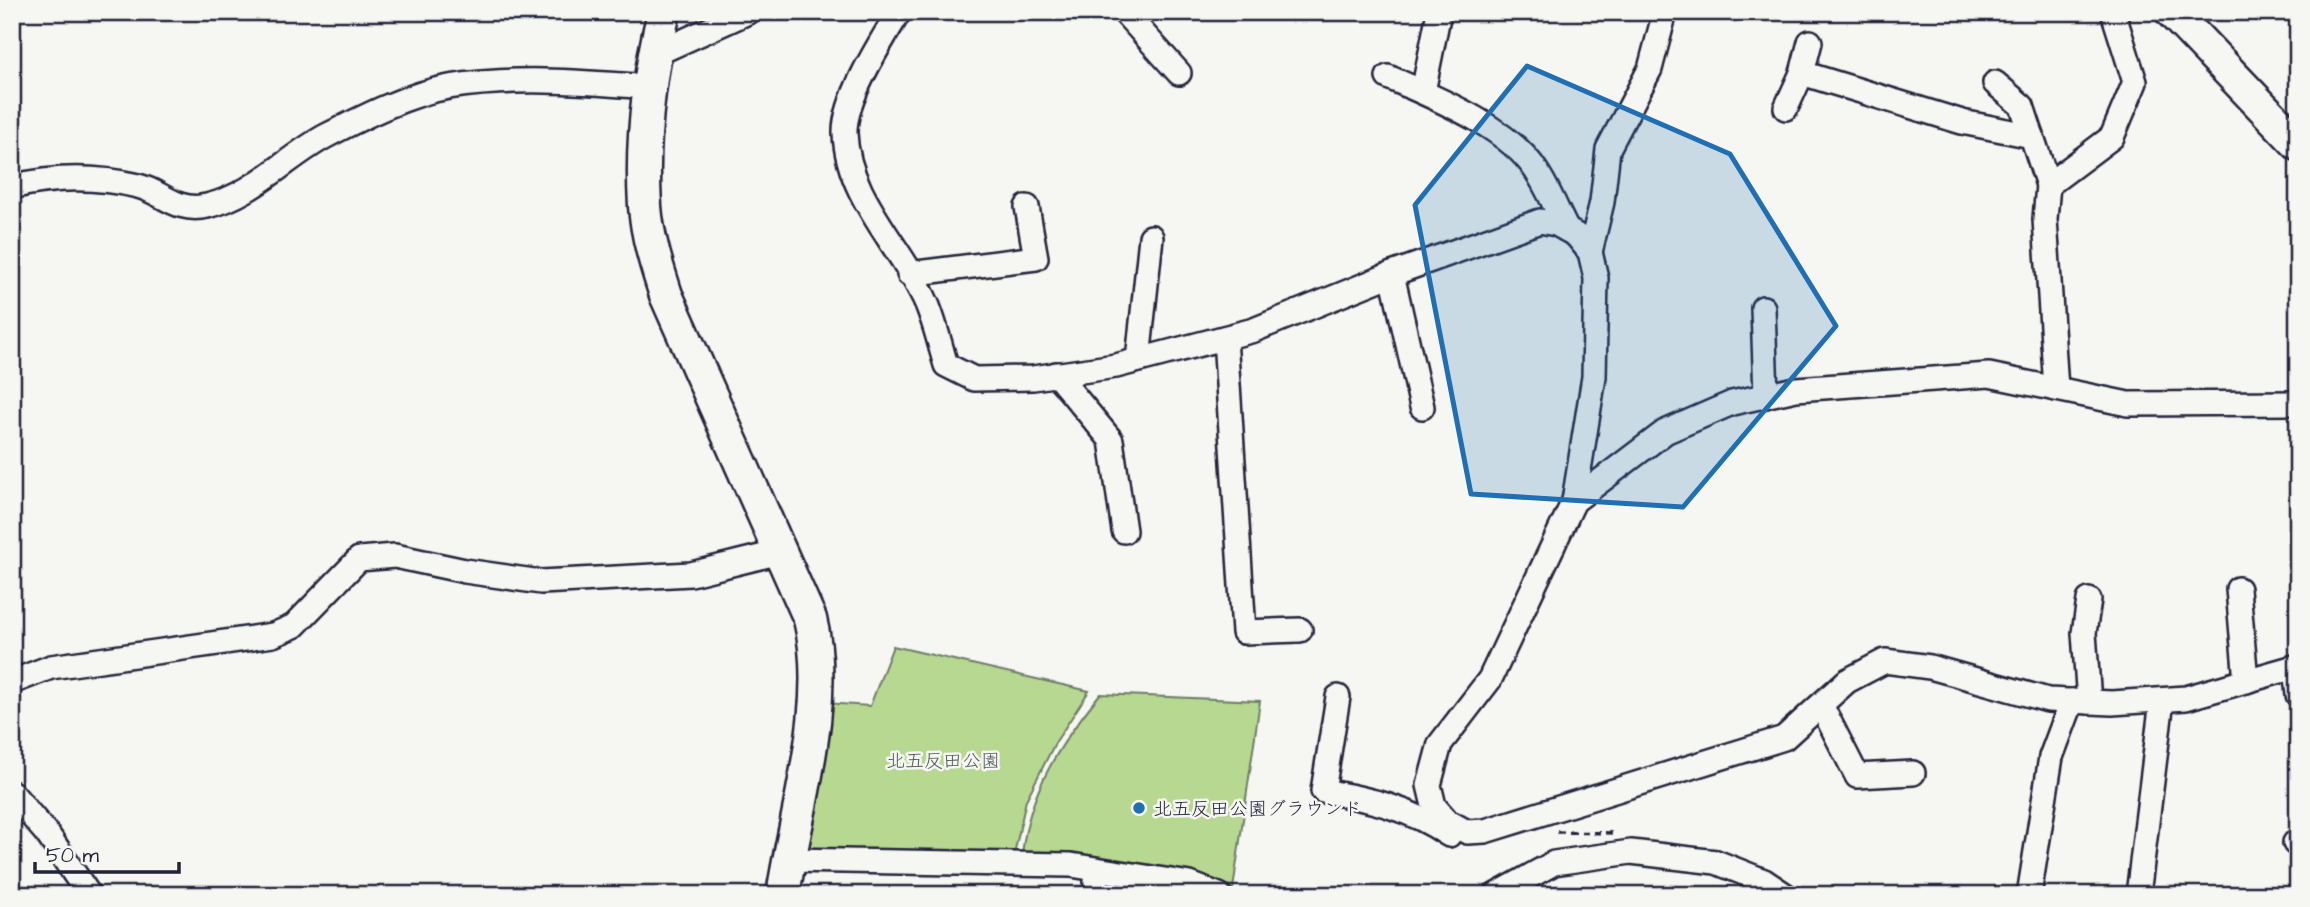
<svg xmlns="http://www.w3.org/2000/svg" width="2310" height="907" viewBox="0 0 2310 907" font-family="'Architects Daughter','Klee One',sans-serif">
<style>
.green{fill:#b7d891;stroke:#6c7d66;stroke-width:2}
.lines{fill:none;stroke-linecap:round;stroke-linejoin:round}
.street-casing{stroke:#22223b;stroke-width:28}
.secondary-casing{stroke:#22223b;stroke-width:37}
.path{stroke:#22223b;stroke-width:3.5;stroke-dasharray:7 5;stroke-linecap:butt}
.street{stroke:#f6f6f2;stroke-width:23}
.secondary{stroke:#f6f6f2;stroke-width:32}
.marked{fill:#1f6fb2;fill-opacity:0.2;stroke:#1f6fb2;stroke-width:5;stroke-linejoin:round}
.poi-dot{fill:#1f6fb2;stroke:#f6f6f2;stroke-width:2.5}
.labels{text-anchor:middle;stroke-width:5;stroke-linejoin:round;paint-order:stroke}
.park-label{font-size:19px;fill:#4f5955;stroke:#f6f6f2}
.poi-label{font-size:19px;fill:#22223b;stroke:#f6f6f2;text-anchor:start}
</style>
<rect width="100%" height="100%" fill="#f6f6f2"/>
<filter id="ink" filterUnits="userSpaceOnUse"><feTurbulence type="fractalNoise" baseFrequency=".0143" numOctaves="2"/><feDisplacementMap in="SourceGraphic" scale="14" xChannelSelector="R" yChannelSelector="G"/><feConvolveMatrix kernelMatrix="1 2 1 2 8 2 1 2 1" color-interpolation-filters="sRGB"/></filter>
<g filter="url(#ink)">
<g class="green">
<path d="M893 646 1089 691 1055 743 1026 800 1014 855 804 849 825 703 870 706Z"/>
<path d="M1100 694 1260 701 1233 889 1173 871 1022 856C1028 792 1061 742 1100 694Z"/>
</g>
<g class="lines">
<defs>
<g id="street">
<path d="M899 12C882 40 844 99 845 133 847 198 903 247 927 304 935 323 940 345 946 365L974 379 1033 378 1116 366 1254 330 1392 274 1540 221 1556 224 1576 235 1590 252 1596 278 1594 377 1574 501 1490 679 1440 744 1429 785 1434 806 1447 821 1467 832 1485 831 1784 738 1847 681 1885 661 1930 667 2048 700 2112 703 2186 698 2298 666"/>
<path d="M1124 12 1179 73"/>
<path d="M1810 42 1802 73 1962 122 2032 136"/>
<path d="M655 54 748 12"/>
<path d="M1388 77C1436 98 1509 127 1537 172 1549 190 1557 211 1567 230"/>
<path d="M1995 83 2022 106 2048 185"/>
<path d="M1423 92 1439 12"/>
<path d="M1786 108 1802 73"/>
<path d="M12 187C55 176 95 176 138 186 163 192 176 213 207 206 252 196 287 157 326 136 363 117 408 94 449 87 515 76 584 82 650 87"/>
<path d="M1590 252 1602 202 1608 149 1650 69 1665 12"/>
<path d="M909 274 1036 258 1027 207"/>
<path d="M1392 274 1422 407"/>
<path d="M1763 308 1766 396"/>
<path d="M1225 338 1244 632 1300 630"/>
<path d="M1138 360 1151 237"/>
<path d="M1056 374 1111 440 1124 531"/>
<path d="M2056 389 2045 219 2048 185 2112 137 2135 82 2113 12"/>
<path d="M1574 501 1665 432 1732 403 1796 389 1989 375 2128 404 2298 403"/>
<path d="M2238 589 2246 681"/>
<path d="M2089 600 2084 633 2089 702"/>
<path d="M2295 667 2298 695"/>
<path d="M12 682 51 667 273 635 294 626 359 559 395 556 465 571 541 582 691 574 780 552"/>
<path d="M1338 697 1323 791C1369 799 1410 808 1449 835"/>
<path d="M1821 705 1857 776 1913 773"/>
<path d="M12 793 48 835 89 895"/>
<path d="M2295 843H2298"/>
<path d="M788 860 1071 865 1190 884 1219 895"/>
<path d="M1095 895 1097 870"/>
<path d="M1496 895 1554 863 1631 852 1716 862 1764 881 1785 895"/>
<path d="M2029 895 2051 757 2072 701"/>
<path d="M2138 895 2162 700"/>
</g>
<g id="secondary">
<path d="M664 12C649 74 641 142 645 206 647 236 657 267 666 295L810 619C831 703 796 810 783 895"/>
<path d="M2172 12 2298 144"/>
</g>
</defs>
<use href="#street" class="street-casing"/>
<use href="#secondary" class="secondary-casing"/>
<path class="path" d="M1557 832 1613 833"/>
<use href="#street" class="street"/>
<use href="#secondary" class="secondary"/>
</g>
</g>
<path class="marked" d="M1527 66 1730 154 1836 326 1683 507 1471 494 1415 205Z"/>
<circle class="poi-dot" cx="1139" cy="808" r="7"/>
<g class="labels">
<g class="park-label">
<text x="943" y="767">北五反田公園</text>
</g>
<g class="poi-label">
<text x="1153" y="815">北五反田公園グラウンド</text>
</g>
</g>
<rect width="2310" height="907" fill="none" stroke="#f6f6f2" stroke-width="42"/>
<rect x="21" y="21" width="2268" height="865" fill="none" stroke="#22223b" stroke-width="2.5" filter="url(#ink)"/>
<path d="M35 862v10h144v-10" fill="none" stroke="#22223b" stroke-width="3.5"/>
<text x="46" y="862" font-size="21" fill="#22223b" stroke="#f6f6f2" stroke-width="5" paint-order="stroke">50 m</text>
</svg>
